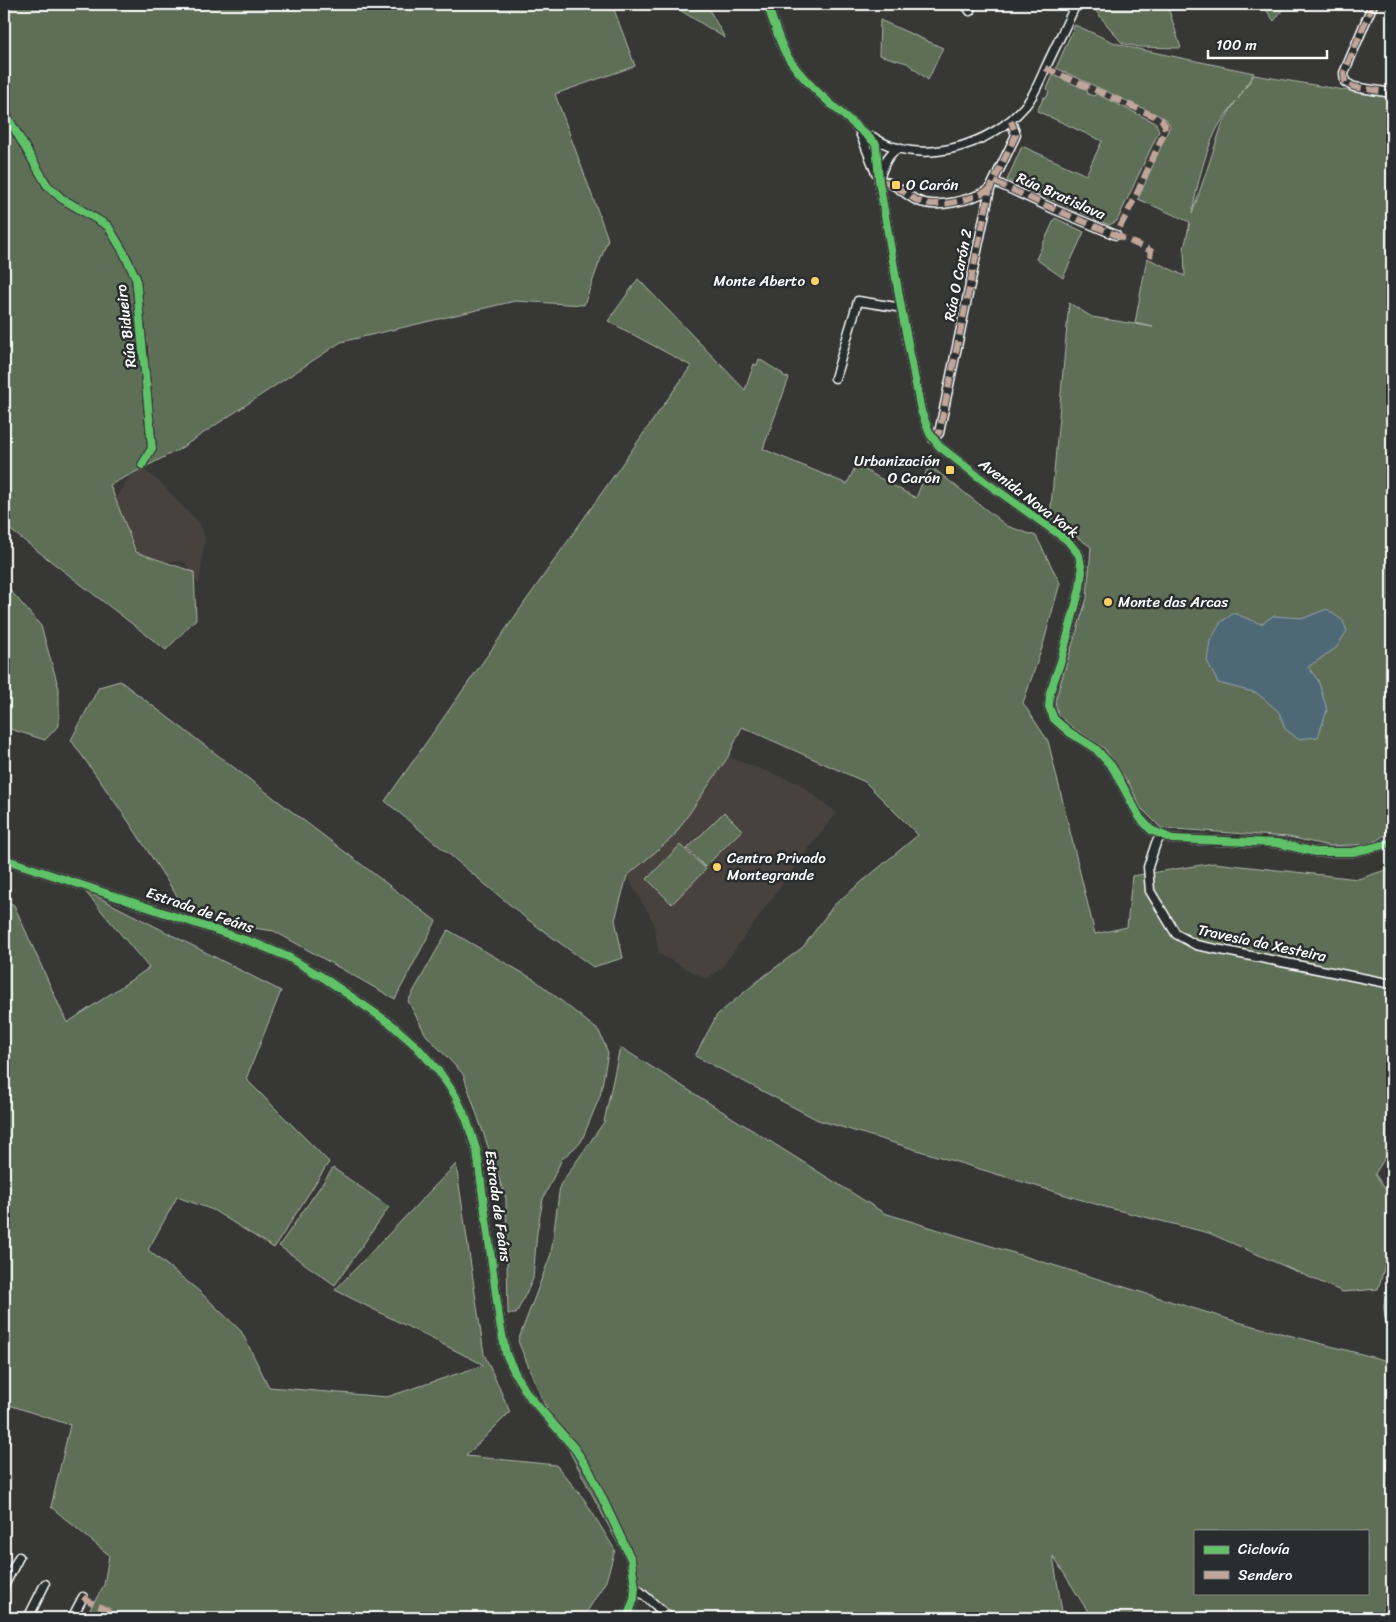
<svg xmlns="http://www.w3.org/2000/svg" width="1396" height="1622" viewBox="0 0 1396 1622" font-family="Sriracha,sans-serif">
<style>
.built{fill:#46433d}
.green{fill:#5e6e57;stroke:#aeb6ab;fill-rule:evenodd}
.water{fill:#4f6774;stroke:#95a4ac}
.lines{fill:none;stroke-linecap:round;stroke-linejoin:round}
.minor-casing{stroke:#fff;stroke-width:11}
.minor{stroke:#2a2d2e;stroke-width:8}
.quiet{stroke:#c0a59a;stroke-width:6;stroke-dasharray:12 6;stroke-linecap:butt}
.cycleway-casing{stroke:#2a2d2e;stroke-width:11}
.cycleway{stroke:#61c268;stroke-width:8}
.poi-dot{fill:#ffd166;stroke:#2a2d2e;stroke-width:2}
.labels{text-anchor:middle;stroke-width:5;stroke-linejoin:round;paint-order:stroke}
.poi-label{font-size:15px;fill:#fff;stroke:#2a2d2e;text-anchor:start}
.street-label{font-size:15px;fill:#fff;stroke:#2a2d2e}
</style>
<rect width="100%" height="100%" fill="#373735"/>
<filter id="ink" filterUnits="userSpaceOnUse"><feTurbulence type="fractalNoise" baseFrequency=".02" numOctaves="2"/><feDisplacementMap in="SourceGraphic" scale="10" xChannelSelector="R" yChannelSelector="G"/><feConvolveMatrix kernelMatrix="1 2 1 2 8 2 1 2 1" color-interpolation-filters="sRGB"/></filter>
<g filter="url(#ink)">
<g class="built">
<path d="M136 464 160 482 185 509 199 522 205 537 199 586 184 561 142 562 115 501Z"/>
<path d="M728 757 798 783 837 813 802 857 721 969 706 979 659 954 653 921 627 876 673 837Z"/>
</g>
<g class="green">
<path d="M4 4H612L635 66 555 94 608 239 584 305 515 301 341 342 178 450 110 485 136 552 194 572 196 619 166 650 4 525Z"/>
<path d="M670 4H706L725 38Z"/>
<path d="M1090 4H1167L1181 48 1139 47 1122 43Z"/>
<path d="M1262 4H1287L1274 21Z"/>
<path d="M880 20 943 48 928 80 907 63 879 55Z"/>
<path d="M1075 25 1115 43 1133 48 1254 73 1238 99 1254 75 1392 98V831L1370 844 1329 846 1289 837 1161 828 1141 808 1130 785 1104 748 1072 727 1058 715 1055 701 1087 598 1091 547 1050 518 1069 303 1092 317 1153 327 1135 323 1147 258 1185 276 1184 249 1190 222 1138 199 1170 126 1166 119 1056 68ZM1236 101 1223 122 1192 214C1197 185 1206 145 1222 120 1226 114 1231 108 1236 101Z"/>
<path d="M1053 75 1087 90 1088 94 1093 96 1097 94 1156 123 1159 131 1117 221 1109 225 1007 180 1022 146 1086 175 1102 141 1037 111 1044 97H1047L1049 91 1047 89Z"/>
<path d="M1055 218 1084 232 1063 278 1036 259Z"/>
<path d="M638 279 745 390 754 364 757 365 759 359 783 374V376L789 378 763 449 847 484 856 465 916 498 929 465 1007 526 1036 536 1060 583 1043 645 1023 703 1048 741 1095 934 1127 927 1132 876 1214 863 1358 879 1392 868V1146L1375 1174 1392 1199V1242L1378 1289 1343 1292 1209 1233 1105 1207 818 1120 695 1056 717 1015 759 980 803 947 834 905 918 835 865 782 742 727 728 757 673 837 627 876 615 920 623 958 593 967 527 919 385 801 691 366 608 321Z"/>
<path d="M4 583 41 626 59 689V725L45 740 4 727Z"/>
<path d="M120 681 436 921 395 999 274 931 213 922 182 904 129 822 71 740 99 687Z"/>
<path d="M724 812 742 830 705 867 687 849Z"/>
<path d="M680 845 706 869 672 904 647 879Z"/>
<path d="M84 890 281 991 246 1079 329 1162 274 1248 213 1210 177 1197 148 1250 199 1291 241 1331 269 1387 387 1397 484 1365 335 1290 456 1164 484 1354 510 1412 466 1456 556 1465 584 1499 615 1550 606 1581 583 1618H85L104 1585 109 1555 51 1507 70 1425 6 1404 4 1406V899L14 905 67 1023 149 968Z"/>
<path d="M448 930 535 980 599 1031 608 1053 600 1096 581 1142 562 1159 543 1199 537 1232 533 1279 516 1314H508L506 1199 463 1074 426 1035 408 1001Z"/>
<path d="M620 1047 884 1213 1238 1322 1392 1362V1618H1092L1053 1556 1063 1618H657L542 1399 518 1341 551 1254 560 1185 604 1122ZM1195 1531H1367V1593H1195Z"/>
<path d="M333 1168 389 1207 335 1285 279 1246Z"/>
</g>
<path class="water" d="M1327 609 1343 621 1347 631 1336 648 1308 667 1318 680 1327 710 1318 737 1298 739 1285 729 1279 712 1257 693 1218 683 1207 661 1210 641 1221 622 1234 613 1261 624 1273 616 1304 618Z"/>
<g class="lines">
<defs>
<g id="minor">
<path d="M767 4C773 20 778 39 786 54 805 87 848 117 876 144L879 181 901 307 921 411 930 434 939 446 984 481 1067 540 1079 555 1082 571 1080 588 1061 661 1050 692 1049 707 1054 719 1069 732 1096 749 1113 768 1140 818 1151 830 1172 839 1277 843 1315 852H1353L1388 844 1392 841"/>
<path d="M965 4 970 11"/>
<path d="M1373 4 1344 73 1345 82 1354 87 1392 93"/>
<path d="M4 111 47 185 61 198 108 226 124 253 136 278 152 448 142 465"/>
<path d="M859 130 876 173"/>
<path d="M873 137C919 168 991 146 1025 106 1034 96 1039 82 1045 69 1055 47 1066 26 1076 4"/>
<path d="M880 176C884 165 887 154 899 148"/>
<path d="M879 181C893 181 903 193 916 200 936 210 972 200 990 189"/>
<path d="M995 182 1056 210 1116 235"/>
<path d="M835 378 858 301 896 307H901"/>
<path d="M933 439 939 433 990 189 1016 135 1011 121"/>
<path d="M1162 835 1156 843 1148 867 1150 891 1176 934 1196 945 1392 984"/>
<path d="M4 859 257 944 288 957 324 978 391 1024 417 1047 440 1073 455 1095 466 1118 477 1152 500 1324 506 1354 516 1375 528 1395 575 1449 590 1472 631 1559 635 1587 634 1599 627 1618"/>
<path d="M1392 1287C1388 1301 1388 1312 1392 1326"/>
<path d="M4 1586 19 1557"/>
<path d="M635 1587 670 1618"/>
<path d="M28 1618 45 1584"/>
<path d="M72 1618 83 1597"/>
</g>
</defs>
<use href="#minor" class="minor-casing"/>
<use href="#minor" class="minor"/>
<g class="quiet">
<path d="M1373 4 1344 73 1345 82 1354 87 1392 93"/>
<path d="M1045 68 1161 119 1165 125 1164 133 1133 202 1116 235 1151 251 1150 257"/>
<path d="M879 181C893 181 903 193 916 200 936 210 972 200 990 189"/>
<path d="M995 182 1056 210 1116 235"/>
<path d="M933 439 939 433 990 189 1016 135 1011 121"/>
<path d="M83 1597C94 1606 108 1608 119 1618"/>
</g>
<defs>
<g id="cycleway">
<path d="M767 4C773 20 778 39 786 54 805 87 848 117 876 144L879 181 901 307 921 411 930 434 939 446 984 481 1067 540 1079 555 1082 571 1080 588 1061 661 1050 692 1049 707 1054 719 1069 732 1096 749 1113 768 1140 818 1151 830 1172 839 1277 843 1315 852H1353L1388 844 1392 841"/>
<path d="M4 111 47 185 61 198 108 226 124 253 136 278 152 448 142 465"/>
<path d="M4 859 257 944 288 957 324 978 391 1024 417 1047 440 1073 455 1095 466 1118 477 1152 500 1324 506 1354 516 1375 528 1395 575 1449 590 1472 631 1559 635 1587 634 1599 627 1618"/>
</g>
</defs>
<use href="#cycleway" class="cycleway-casing"/>
<use href="#cycleway" class="cycleway"/>
</g>
</g>
<g class="poi-dot">
<rect x="891" y="180" width="10" height="10" rx="2.5"/>
<circle cx="815" cy="281" r="5"/>
<rect x="945" y="465" width="10" height="10" rx="2.5"/>
<circle cx="1108" cy="602" r="5"/>
<circle cx="717" cy="867" r="5"/>
</g>
<g class="labels">
<g class="poi-label">
<text x="906" y="190">O Carón</text>
<text x="805" y="286" text-anchor="end">Monte Aberto</text>
<text x="940" y="466" text-anchor="end">Urbanización<tspan x="940" dy="17">O Carón</tspan></text>
<text x="1118" y="607">Monte das Arcas</text>
<text x="727" y="863">Centro Privado<tspan x="727" dy="17">Montegrande</tspan></text>
</g>
<g class="street-label">
<text transform="translate(1061 196) rotate(24)" y="5">Rúa Bratislava</text>
<text transform="translate(958 275) rotate(-79)" y="5">Rúa O Carón 2</text>
<text transform="translate(126 326) rotate(-97)" y="5">Rúa Bidueiro</text>
<text transform="translate(1029 498) rotate(37)" y="5">Avenida Nova York</text>
<text transform="translate(200 910) rotate(19)" y="5">Estrada de Feáns</text>
<text transform="translate(1262 943) rotate(12)" y="5">Travesía da Xesteira</text>
<text transform="translate(498 1206) rotate(82)" y="5">Estrada de Feáns</text>
</g>
</g>
<rect width="1396" height="1622" fill="none" stroke="#2a2d2e" stroke-width="20"/>
<rect x="10" y="10" width="1376" height="1602" fill="none" stroke="#fff" stroke-width="2" filter="url(#ink)"/>
<rect x="1194" y="1530" width="175" height="65" fill="#2a2d2e" stroke="#7f8182"/>
<rect x="1204" y="1546" width="25" height="8" fill="#61c268" stroke="#7f8182"/>
<text x="1238" y="1554" font-size="15" fill="#ffffff">Ciclovía</text>
<rect x="1204" y="1571" width="25" height="8" fill="#c0a59a" stroke="#7f8182"/>
<text x="1238" y="1580" font-size="15" fill="#ffffff">Sendero</text>
<path d="M1208 50v8h119v-8" fill="none" stroke="#ffffff" stroke-width="2.5"/>
<text x="1216" y="50" font-size="15" fill="#ffffff" stroke="#2a2d2e" stroke-width="4" paint-order="stroke">100 m</text>
</svg>
